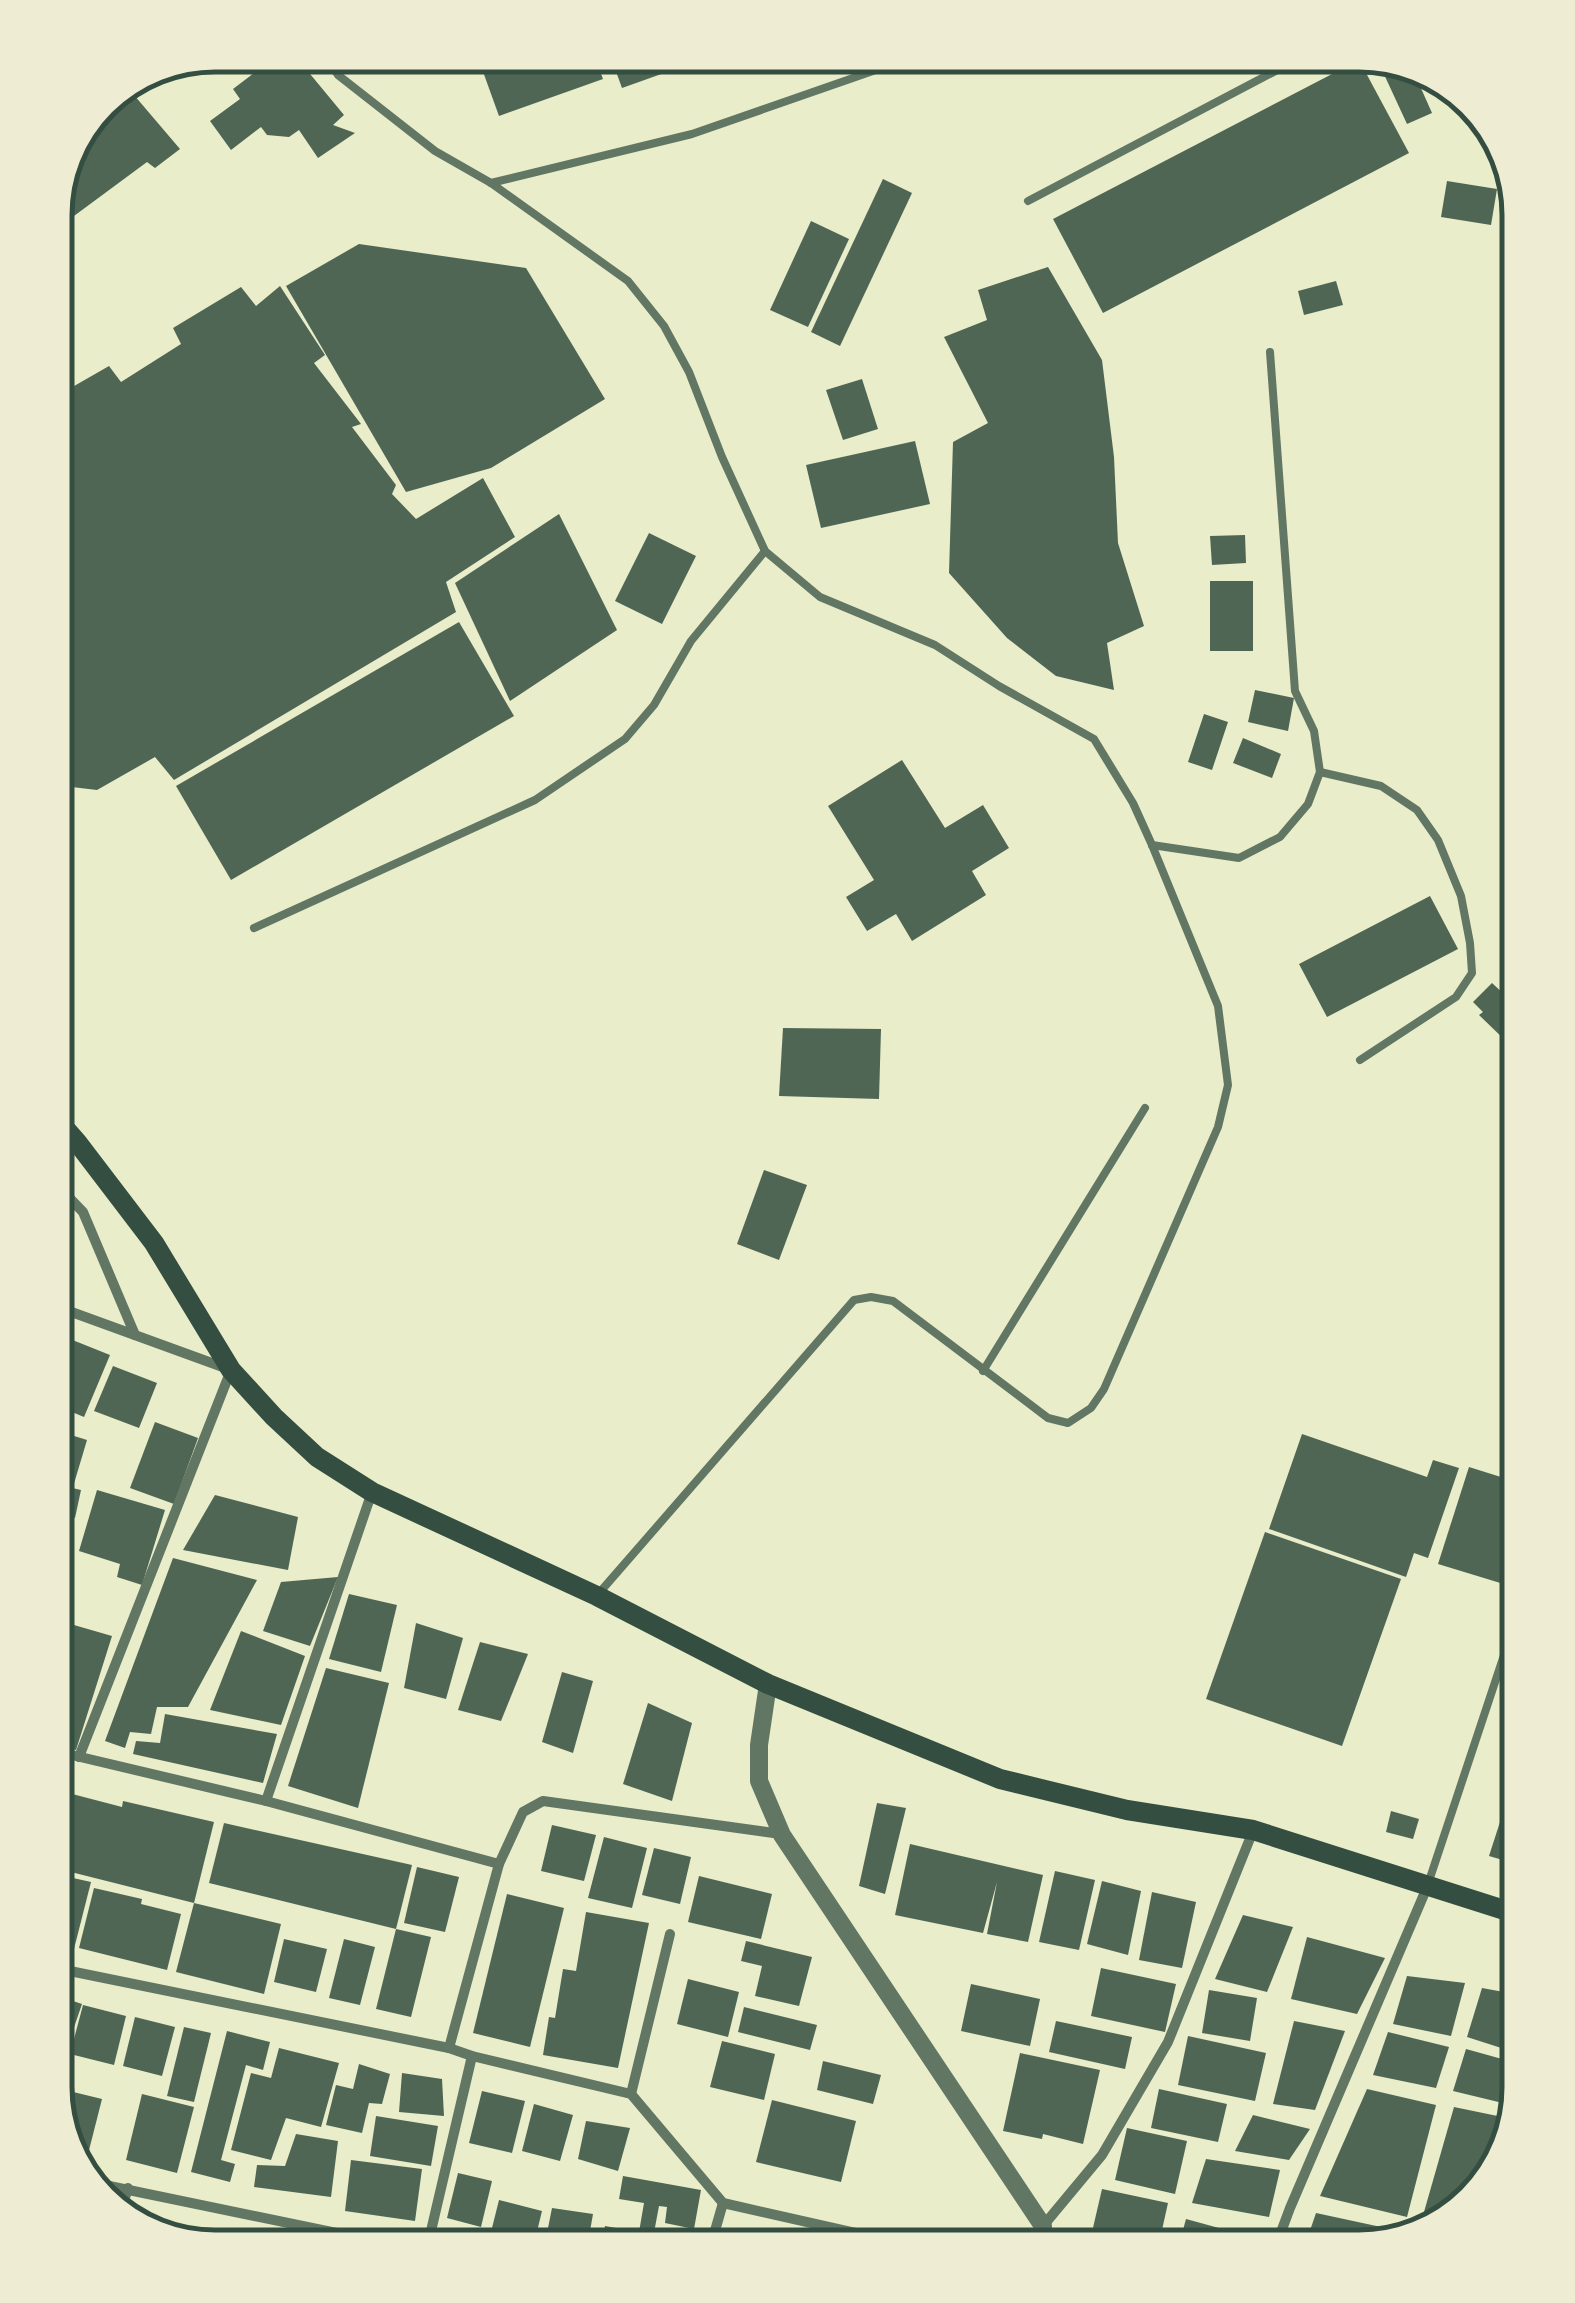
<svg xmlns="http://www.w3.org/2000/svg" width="1575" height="2303" viewBox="0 0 1575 2303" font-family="Merriweather,serif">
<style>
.building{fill:#4f6655}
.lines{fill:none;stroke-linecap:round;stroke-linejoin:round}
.service{stroke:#617663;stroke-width:8}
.minor{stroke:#617663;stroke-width:10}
.tertiary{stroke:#617663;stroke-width:18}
.secondary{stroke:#344e41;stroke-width:20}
.rim{fill:none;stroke:#344e41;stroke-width:5}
</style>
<rect width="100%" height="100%" fill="#e9edc9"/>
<g class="building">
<path d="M278 55 285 64 301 63 344 115 333 125 355 133 318 158 299 130 289 137 267 135 261 127 231 150 210 121 240 99 233 89Z"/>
<path d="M477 55H594L603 79 499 116Z"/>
<path d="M610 55H712V56L622 88Z"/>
<path d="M1376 57 1412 68 1432 113 1407 124Z"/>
<path d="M1359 60 1409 153 1103 313 1053 219Z"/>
<path d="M128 88 180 149 155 168 147 162 55 230V204L109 95Z"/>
<path d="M883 179 912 193 840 346 811 332Z"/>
<path d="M1447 181 1497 189 1491 225 1441 217Z"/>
<path d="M811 221 849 239 808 327 770 310Z"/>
<path d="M359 244 526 268 605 399 491 468 406 492 286 286Z"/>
<path d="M1048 267 1102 360 1114 457 1118 543 1144 626 1107 643 1114 690 1056 676 1007 638 949 573 953 442 988 423 944 337 987 320 978 290Z"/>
<path d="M1336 281 1343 305 1304 315 1298 291Z"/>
<path d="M280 286 325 355 314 363 361 424 352 427 396 485 392 494 416 519 483 478 515 537 446 582 456 612 174 780 155 757 97 790 55 785V418L59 416 55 397 109 366 121 382 181 344 173 328 241 287 256 306Z"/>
<path d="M862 379 878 429 843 440 826 390Z"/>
<path d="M915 441 930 504 821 528 806 465Z"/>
<path d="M559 514 617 630 510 701 455 583Z"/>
<path d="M649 533 696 556 662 624 615 601Z"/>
<path d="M1245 535 1246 563 1212 565 1210 536Z"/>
<rect x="1210" y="581" width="43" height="70"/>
<path d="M459 622 514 716 231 880 176 786Z"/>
<path d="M1255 690 1294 698 1288 731 1248 722Z"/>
<path d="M1204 714 1228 722 1212 770 1188 762Z"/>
<path d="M1243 738 1281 754 1272 778 1233 763Z"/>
<path d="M902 760 945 828 983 805 1009 848 972 871 986 895 912 941 896 914 867 931 846 897 874 880 828 806Z"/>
<path d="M1430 896 1458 949 1327 1017 1299 964Z"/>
<path d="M1492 983 1520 1009V1038L1509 1044 1479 1015 1483 1012 1473 1002Z"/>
<path d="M783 1028 881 1029 879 1099 779 1096Z"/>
<path d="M764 1170 807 1185 779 1260 737 1244Z"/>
<path d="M65 1337 110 1355 84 1417 55 1405V1361Z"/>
<path d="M113 1366 157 1383 139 1428 94 1411Z"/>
<path d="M155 1422 198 1438 174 1504 130 1488Z"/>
<path d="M55 1430 87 1440 73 1487 55 1481Z"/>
<path d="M1302 1434 1427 1477 1433 1460 1459 1468 1428 1558 1414 1553 1406 1577 1269 1529Z"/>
<path d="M1469 1467 1520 1483V1589L1438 1564Z"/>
<path d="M55 1484 81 1490 75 1518 55 1513Z"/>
<path d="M97 1490 165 1510 142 1585 117 1577 120 1564 79 1551Z"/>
<path d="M215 1495 298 1517 288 1570 183 1550Z"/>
<path d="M1265 1532 1401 1579 1342 1746 1206 1699Z"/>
<path d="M173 1558 257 1580 188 1707H157L151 1734 130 1732 125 1748 105 1741Z"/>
<path d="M338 1577 310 1646 263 1631 281 1582Z"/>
<path d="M349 1594 397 1605 381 1672 329 1659Z"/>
<path d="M67 1623 112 1636 76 1750 55 1745V1642L60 1644Z"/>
<path d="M416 1623 463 1638 446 1699 404 1688Z"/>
<path d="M241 1631 305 1656 281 1725 210 1710Z"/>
<path d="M480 1642 528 1654 501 1721 458 1710Z"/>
<path d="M326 1668 389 1683 358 1808 288 1786Z"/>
<path d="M562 1672 593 1681 573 1753 542 1742Z"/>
<path d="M648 1703 692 1723 672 1801 623 1784Z"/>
<path d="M165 1714 277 1734 263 1783 133 1754 136 1741 160 1743Z"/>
<path d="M1520 1760V1865L1489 1856Z"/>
<path d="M57 1790 122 1807 123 1801 214 1822 194 1903 55 1868Z"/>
<path d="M877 1803 906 1808 885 1894 859 1886Z"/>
<path d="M1391 1811 1419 1819 1413 1839 1386 1832Z"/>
<path d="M224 1823 412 1865 396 1929 209 1883Z"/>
<path d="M552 1825 596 1835 584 1881 541 1871Z"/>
<path d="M604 1837 647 1848 632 1908 588 1898Z"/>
<path d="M910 1844 1043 1875 1028 1942 987 1934 997 1882 983 1933 895 1915Z"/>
<path d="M654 1848 691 1857 680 1904 642 1895Z"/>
<path d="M417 1867 459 1877 445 1932 404 1923Z"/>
<path d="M1055 1871 1095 1880 1079 1950 1039 1942Z"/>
<path d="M55 1874 91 1882 74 1949 55 1944Z"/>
<path d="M699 1876 772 1894 761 1939 688 1922Z"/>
<path d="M1102 1881 1141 1891 1128 1955 1087 1944Z"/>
<path d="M94 1888 142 1899 141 1904 181 1914 167 1970 79 1948Z"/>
<path d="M1152 1892 1196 1902 1182 1968 1139 1960Z"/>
<path d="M507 1894 564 1908 530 2047 473 2033Z"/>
<path d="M194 1903 281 1924 264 1994 176 1972Z"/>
<path d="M586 1912 649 1923 618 2068 543 2055 549 2017 555 2018 563 1969 576 1971Z"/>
<path d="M1243 1915 1293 1927 1267 1992 1215 1979Z"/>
<path d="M396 1929 431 1937 411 2017 376 2009Z"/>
<path d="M1307 1937 1385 1958 1357 2014 1291 1999Z"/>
<path d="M284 1939 327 1949 316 1992 274 1982Z"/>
<path d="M344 1939 375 1947 360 2005 329 1998Z"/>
<path d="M746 1941 812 1957 799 2006 755 1996 762 1966 741 1961Z"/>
<path d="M1101 1968 1176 1984 1165 2032 1091 2016Z"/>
<path d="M1407 1976 1465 1983 1451 2036 1393 2024Z"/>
<path d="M688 1979 739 1992 728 2037 677 2024Z"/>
<path d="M971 1984 1040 1999 1030 2046 961 2031Z"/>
<path d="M1482 1988 1520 1995V2054L1467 2037Z"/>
<path d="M1209 1990 1257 1998 1250 2041 1202 2033Z"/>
<path d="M55 1995 82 2004 56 2080H55Z"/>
<path d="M83 2005 126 2016 114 2065 70 2054Z"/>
<path d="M744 2007 817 2025 810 2050 738 2032Z"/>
<path d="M135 2017 175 2027 162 2076 123 2066Z"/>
<path d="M1056 2021 1132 2037 1125 2069 1049 2052Z"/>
<path d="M1294 2021 1345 2031 1315 2110 1273 2104Z"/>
<path d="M184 2027 211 2033 194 2102 167 2096Z"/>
<path d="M227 2031 270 2042 263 2070 246 2065 221 2160 235 2164 230 2182 191 2172Z"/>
<path d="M1388 2032 1449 2047 1436 2088 1373 2075Z"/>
<path d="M1188 2036 1266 2053 1255 2101 1178 2085Z"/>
<path d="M722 2041 775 2054 764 2100 710 2087Z"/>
<path d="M279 2048 339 2063 321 2127 286 2118 271 2160 231 2150 251 2073 271 2078Z"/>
<path d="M1466 2049 1520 2064V2088L1515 2106 1453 2091Z"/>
<path d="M1020 2053 1100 2070 1083 2144 1043 2134 1042 2139 1003 2131Z"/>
<path d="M823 2061 881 2075 873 2104 817 2090Z"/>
<path d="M359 2064 390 2074 382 2104 369 2103 362 2133 326 2125 336 2085 353 2089Z"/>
<path d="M402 2073 442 2079 444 2116 399 2112Z"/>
<path d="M61 2089 102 2099 85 2166 75 2163 58 2100Z"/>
<path d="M1159 2089 1227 2104 1218 2142 1151 2128Z"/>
<path d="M1367 2089 1436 2105 1407 2217 1320 2196Z"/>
<path d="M482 2091 525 2101 512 2153 469 2143Z"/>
<path d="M142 2094 194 2107 177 2173 126 2160Z"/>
<path d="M772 2100 856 2121 841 2182 756 2162Z"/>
<path d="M534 2104 573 2115 560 2161 522 2151Z"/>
<path d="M1454 2107 1512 2119 1498 2168 1439 2227 1418 2233Z"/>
<path d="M1253 2115 1310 2129 1289 2160 1235 2151Z"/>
<path d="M376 2116 438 2126 431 2166 370 2156Z"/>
<path d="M586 2121 630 2128 618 2171 578 2159Z"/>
<path d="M1127 2128 1187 2141 1175 2194 1115 2180Z"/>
<path d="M296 2134 338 2141 331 2197 254 2187 257 2165 285 2166Z"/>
<path d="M1206 2159 1280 2170 1269 2217 1192 2203Z"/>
<path d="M351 2160 422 2169 415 2221 345 2211Z"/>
<path d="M458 2173 492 2181 481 2227 447 2218Z"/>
<path d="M623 2176 701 2190 694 2229 665 2223 667 2207 659 2206 653 2238 676 2243V2248H601L605 2226 639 2232 644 2203 619 2199Z"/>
<path d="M1102 2189 1168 2203 1158 2248H1102L1089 2245Z"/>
<path d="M499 2200 542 2211 533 2248H487Z"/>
<path d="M552 2208 593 2214 587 2248H544Z"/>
<path d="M1316 2213 1395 2230 1392 2239 1360 2248H1304Z"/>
<path d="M1186 2219 1252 2237 1249 2248H1178Z"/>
<path d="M183 2232 226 2243 225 2248H206L181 2239Z"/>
</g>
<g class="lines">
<g class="service">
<path d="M324 55 338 75 435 151 491 183 628 281 664 326 689 372 722 457 765 551 820 597 935 645 999 686 1094 739 1133 803 1152 845 1218 1006 1228 1085 1218 1127 1104 1389 1091 1408 1068 1423 1048 1418 893 1301 871 1297 854 1300 600 1592"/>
<path d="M491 183 692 134 919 55"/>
<path d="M1028 201 1306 55"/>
<path d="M1320 772 1381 786 1417 810 1438 840 1461 896 1470 943 1472 973 1456 997 1360 1060"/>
<path d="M1152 845 1239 858 1280 837 1308 804 1320 772 1314 731 1295 691 1270 352"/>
<path d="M254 928 535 800 625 739 654 705 691 641 765 551"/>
<path d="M983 1371 1145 1108"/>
<path d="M1428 1884 1513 1628"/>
</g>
<g class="minor">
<path d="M55 1183 83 1212 135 1335"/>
<path d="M55 1306 231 1370 79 1757"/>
<path d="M55 1751 266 1801 499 1864"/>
<path d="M266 1801 372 1492"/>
<path d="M55 1968 449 2048 472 2056 631 2094 723 2203 922 2248"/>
<path d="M449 2048 499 1864 523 1812 543 1801 781 1834"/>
<path d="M631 2094 670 1934"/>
<path d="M90 2182 409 2248"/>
<path d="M120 2214 128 2188"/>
<path d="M1043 2226 1102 2155 1168 2042 1253 1831"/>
<path d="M427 2248 472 2056"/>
<path d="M710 2248 723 2203"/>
<path d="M1275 2248 1290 2208 1428 1885"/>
</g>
<path class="tertiary" d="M768 1684 759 1745V1781L782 1835 1043 2226 1040 2248"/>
<path class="secondary" d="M55 1117 77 1142 154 1243 231 1370 274 1417 317 1457 372 1492 597 1596 768 1684 1000 1779 1127 1810 1253 1830 1520 1915"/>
</g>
<path d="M0 0H1575V2303H0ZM215 72H1359A143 143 0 0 1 1502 215V2087A143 143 0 0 1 1359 2230H215A143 143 0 0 1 72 2087V215A143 143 0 0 1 215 72Z" fill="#eeecd3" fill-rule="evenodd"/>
<path class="rim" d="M215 72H1359A143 143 0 0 1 1502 215V2087A143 143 0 0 1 1359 2230H215A143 143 0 0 1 72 2087V215A143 143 0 0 1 215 72Z"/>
</svg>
